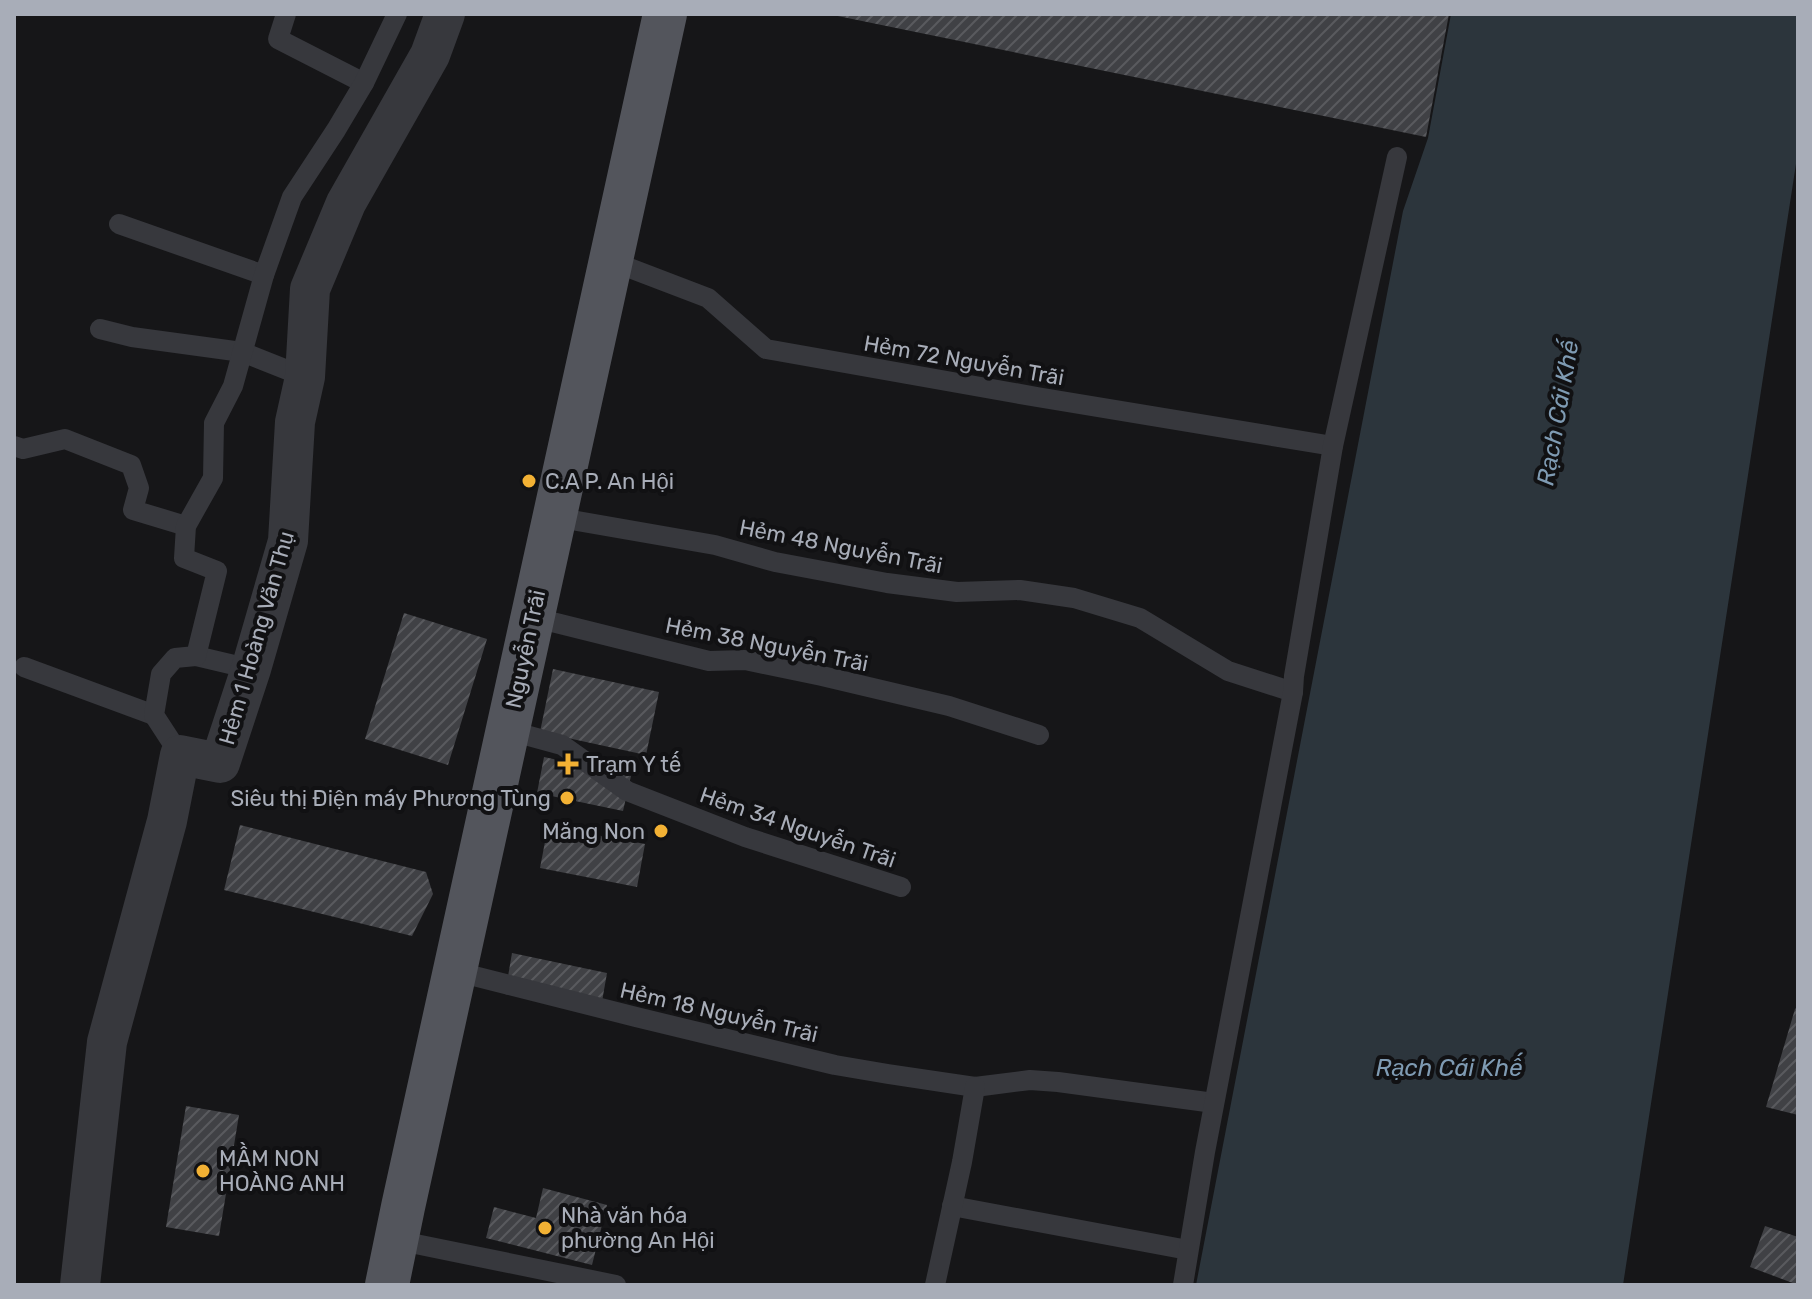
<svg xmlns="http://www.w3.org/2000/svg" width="1812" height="1299" viewBox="0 0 1812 1299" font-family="Rubik,sans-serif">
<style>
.water{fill:#2c353c}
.building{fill:url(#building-hatch)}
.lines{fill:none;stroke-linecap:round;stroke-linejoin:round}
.lane{stroke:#37383d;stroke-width:20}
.street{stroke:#37383d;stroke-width:40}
.primary{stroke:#53555c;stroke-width:44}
.poi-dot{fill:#f2b134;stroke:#111113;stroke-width:3}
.labels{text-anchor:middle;stroke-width:8;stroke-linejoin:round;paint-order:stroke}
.street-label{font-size:22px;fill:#a8adb8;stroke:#111113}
.poi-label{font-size:22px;fill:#a8adb8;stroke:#111113;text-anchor:start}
.water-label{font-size:24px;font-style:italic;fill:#7f9bb3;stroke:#111113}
</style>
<defs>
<pattern id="building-hatch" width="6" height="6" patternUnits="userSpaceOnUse" patternTransform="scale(2)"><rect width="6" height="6" fill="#404145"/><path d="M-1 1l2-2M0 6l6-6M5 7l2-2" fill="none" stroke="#595a5e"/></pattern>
</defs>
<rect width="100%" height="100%" fill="#161618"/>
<path class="water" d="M1451 14H1798V151L1623 1285H1196L1403 211 1428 138Z"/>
<g class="building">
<path d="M828 14H1449L1426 137Z"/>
<path d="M404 613 487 639 448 765 365 739Z"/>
<path d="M553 669 659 692 646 755 540 732Z"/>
<path d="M544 757 631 776 623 811 537 793Z"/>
<path d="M240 825 426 872 433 894 412 936 224 890Z"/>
<path d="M548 826 645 844 637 887 540 868Z"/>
<path d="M512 953 607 973 600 1013 505 994Z"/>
<path d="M1798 1006V1115L1766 1107 1795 1009Z"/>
<path d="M186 1106 239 1115 219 1236 166 1227Z"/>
<path d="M543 1188 607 1205 592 1265 486 1238 494 1207 536 1218Z"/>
<path d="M1765 1226 1798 1237V1285L1750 1267Z"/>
</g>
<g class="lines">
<g class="lane">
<path d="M286 14 278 39 364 83"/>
<path d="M119 224 264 275"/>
<path d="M611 261 708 298 766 349 1037 397 1333 446"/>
<path d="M100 329 132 337 242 352 305 377"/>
<path d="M14 446 23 449 65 439 131 465 139 488 133 510 186 526"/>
<path d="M554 517 715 545 775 562 887 583 957 592 1020 590 1074 598 1140 618 1228 671 1293 692"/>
<path d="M532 617 709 661 745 660 822 676 949 706 1039 735"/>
<path d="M196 656 251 669"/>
<path d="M24 667 154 715"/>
<path d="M507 730 562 745 627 791 745 837 901 887"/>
<path d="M180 755 154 715 161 674 175 658 196 656 217 571 184 558 186 526 213 478 214 423 233 386 264 275 292 197 336 130 364 83 397 14"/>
<path d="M454 971 636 1017 835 1065 888 1074 975 1087 1030 1080 1058 1082 1214 1103"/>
<path d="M952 1206 1188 1250"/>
<path d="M396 1240 616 1285"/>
<path d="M935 1285 962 1162 975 1087"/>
<path d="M1183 1285 1205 1152 1293 692 1294 676 1333 446 1397 157"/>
</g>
<path class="street" d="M80 1285 107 1042 167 821 180 755 220 763 251 669 288 541 295 422 305 377 310 289 346 203 430 55 445 14"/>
<path class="primary" d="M387 1285 403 1207 665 14"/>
</g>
<g class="poi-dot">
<circle cx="529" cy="481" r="8"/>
<path d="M564 752h8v8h8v8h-8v8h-8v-8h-8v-8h8z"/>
<circle cx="567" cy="798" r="8"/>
<circle cx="661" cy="831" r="8"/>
<circle cx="203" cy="1171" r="8"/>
<circle cx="545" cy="1228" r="8"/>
</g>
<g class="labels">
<g class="street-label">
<text transform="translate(964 360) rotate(10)" y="8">Hẻm 72 Nguyễn Trãi</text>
<text transform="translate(841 546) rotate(11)" y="8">Hẻm 48 Nguyễn Trãi</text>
<text transform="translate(256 638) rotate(-74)" y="8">Hẻm 1 Hoàng Văn Thụ</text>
<text transform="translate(767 644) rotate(11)" y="8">Hẻm 38 Nguyễn Trãi</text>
<text transform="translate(525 649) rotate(-78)" y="8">Nguyễn Trãi</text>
<text transform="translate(798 827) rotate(19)" y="8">Hẻm 34 Nguyễn Trãi</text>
<text transform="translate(719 1012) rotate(13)" y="8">Hẻm 18 Nguyễn Trãi</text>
</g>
<g class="poi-label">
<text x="545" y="489">C.A P. An Hội</text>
<text x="586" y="772">Trạm Y tế</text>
<text x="551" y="806" text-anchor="end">Siêu thị Điện máy Phương Tùng</text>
<text x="645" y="839" text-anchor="end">Măng Non</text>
<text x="219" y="1166">MẦM NON<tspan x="219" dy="25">HOÀNG ANH</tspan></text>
<text x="561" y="1223">Nhà văn hóa<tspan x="561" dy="25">phường An Hội</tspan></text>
</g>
<g class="water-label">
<text transform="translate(1558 413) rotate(-80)" y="8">Rạch Cái Khế</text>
<text x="1449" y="1076">Rạch Cái Khế</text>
</g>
</g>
<rect width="1812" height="1299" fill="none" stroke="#a8adb8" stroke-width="32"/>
</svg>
